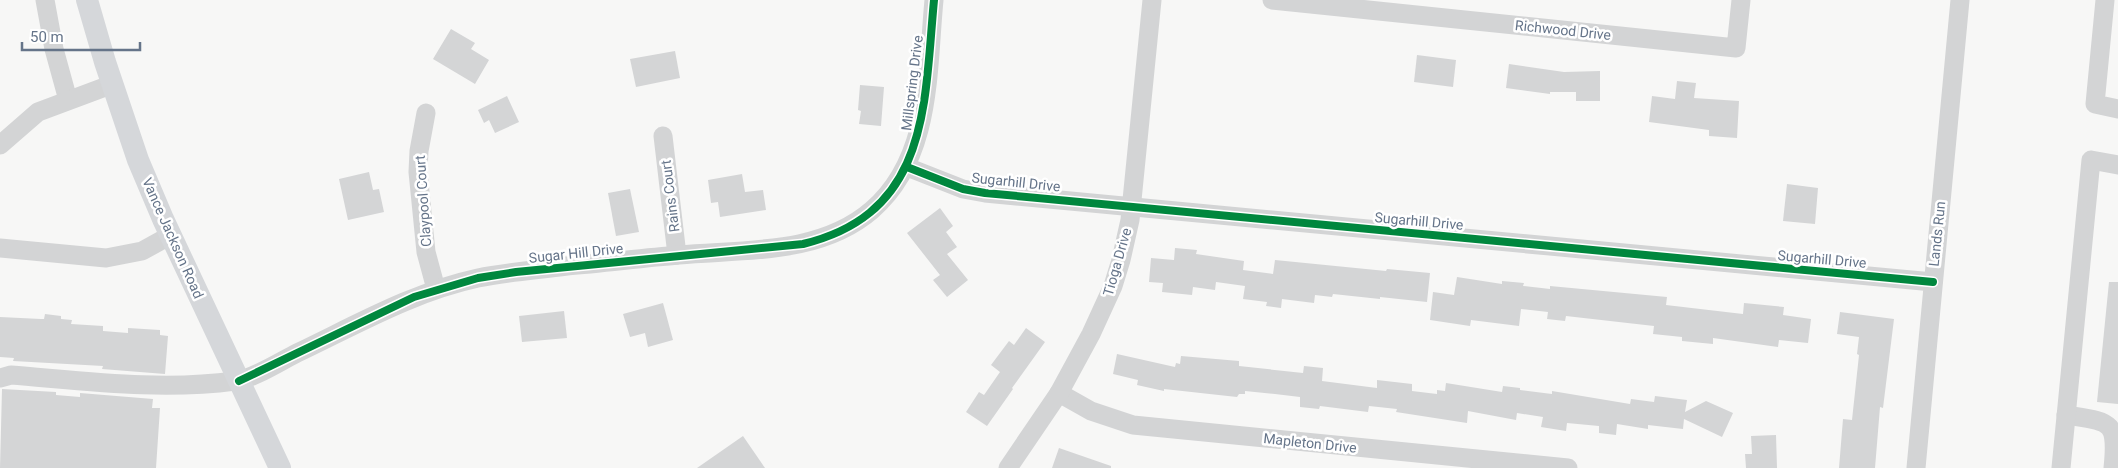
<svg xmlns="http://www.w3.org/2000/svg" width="2118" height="468" viewBox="0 0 2118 468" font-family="Roboto,sans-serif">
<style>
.building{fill:#d4d5d6}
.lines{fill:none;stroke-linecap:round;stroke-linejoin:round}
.minor{stroke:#d3d4d5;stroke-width:19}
.major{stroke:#d5d7da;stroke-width:22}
.cycleway-casing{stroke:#fff;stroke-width:11}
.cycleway{stroke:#00873e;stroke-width:8}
.labels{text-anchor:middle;stroke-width:5;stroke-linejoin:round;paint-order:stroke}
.street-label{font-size:14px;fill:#657489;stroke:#fff}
</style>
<rect width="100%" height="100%" fill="#f7f7f6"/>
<g class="building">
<path d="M451 29 475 43 471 49 489 60 475 84 433 59Z"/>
<path d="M675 51 680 78 636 87 630 59Z"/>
<path d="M1417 55 1456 60 1453 87 1414 82Z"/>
<path d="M1509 64 1564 72 1600 71V101H1576V92H1550V94L1506 88Z"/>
<path d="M1677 81 1696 83 1694 98 1739 101 1737 138 1709 136V130L1649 122 1652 96 1675 99Z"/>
<path d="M860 85 884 87 881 126 859 124 861 111 858 110Z"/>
<path d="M507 96 519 122 495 133 489 120 484 123 478 110Z"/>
<path d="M369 172 373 190 379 189 384 212 348 220 339 179Z"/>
<path d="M742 174 745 192 763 190 766 210 720 217 718 202 711 203 708 180Z"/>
<path d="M1787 184 1818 188 1815 224 1783 221Z"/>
<path d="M630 189 639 232 616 236 608 193Z"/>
<path d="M940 208 953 226 946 232 957 247 947 254 968 280 947 297 933 280 940 275 907 233Z"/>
<path d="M1175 248 1197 250 1196 254 1244 261 1243 270 1273 274 1275 260 1386 271 1387 269 1430 273 1427 302 1380 297V299L1333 294 1332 297 1315 295 1314 303 1282 299 1281 308 1266 306 1267 302 1243 299 1245 286 1216 282 1215 290 1193 287 1192 295 1162 292 1163 283 1149 282 1151 258 1174 260Z"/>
<path d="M1457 277 1502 284V281L1524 283 1523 286 1550 289V286L1667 297 1666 305 1743 314 1744 303 1784 307 1783 315 1811 319 1808 343 1779 340 1778 347 1713 338V344L1682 341V337L1653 334 1654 326 1566 316 1565 321 1547 319 1548 312 1521 309 1519 326 1471 320 1470 326 1430 320 1433 292 1454 295Z"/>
<path d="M2109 282H2118V404L2097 402Z"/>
<path d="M663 303 673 340 648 347 645 333 630 337 623 314Z"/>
<path d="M564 311 567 338 522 342 519 316Z"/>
<path d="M1840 312 1894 319 1883 408 1880 407 1875 468H1839L1843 419 1852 420 1859 355 1857 354 1859 337 1837 334Z"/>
<path d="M45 314 61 316V319L72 320 71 324 103 326V331L128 333V328L160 330V335L168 336 165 374 102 369 103 366 13 361 14 358 0 357V317L41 319H44Z"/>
<path d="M1026 328 1045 342 1012 388 1013 389 987 426 966 412 979 392 984 395 1000 372 991 365 1009 341 1014 345Z"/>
<path d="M1117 354 1175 367 1176 363 1180 364 1181 356 1239 361V366L1303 373 1304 366 1323 368 1322 381 1377 388V380L1412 384V391L1437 394V390L1445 391 1446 383 1502 392 1503 386 1520 388V390L1552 394V391L1630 404 1631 399 1654 402 1655 396 1687 400 1685 412 1706 401 1733 413 1722 437 1684 419 1683 429 1648 425V429L1617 424 1616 435 1599 433V426L1567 423 1566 431 1541 427 1543 417 1517 413 1516 420 1468 411 1467 423 1396 412 1397 409 1369 406 1368 412 1320 406 1319 409 1300 407V397L1275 394 1245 391V394H1239L1237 397 1164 389V391L1137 385 1138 380 1113 374Z"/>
<path d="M2 389 56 392V395L80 397V393L153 399 152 408H160L156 468H0Z"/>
<path d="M1776 435 1777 468H1746L1745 454H1752L1751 436Z"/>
<path d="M743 436 765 468H697Z"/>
<path d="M1059 448 1111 466V468H1052Z"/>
</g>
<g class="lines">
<g class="minor">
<path d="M45 0 54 49 68 100"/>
<path d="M1272 0 1736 48 1741 0"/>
<path d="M2105 0 2095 104 2118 109"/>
<path d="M426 113 419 151 418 172 426 252 436 289"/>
<path d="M663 136 677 255"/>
<path d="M0 145 38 112 113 84"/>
<path d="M907 167 963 189 985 193 1933 282"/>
<path d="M0 248 106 258 142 251 171 235"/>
<path d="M0 378 11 375C86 381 161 391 235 381 251 380 281 361 297 353 356 325 413 292 478 278 507 272 537 270 567 266 604 263 642 258 679 255 745 249 820 255 872 210 932 158 927 72 934 0"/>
<path d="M1059 393 1091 411 1133 425 1568 468"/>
<path d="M2066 415C2111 422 2118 420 2113 468"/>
<path d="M1008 468 1059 393 1091 334 1113 286 1121 260 1130 220 1152 0"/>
<path d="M1916 468 1960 0"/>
<path d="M2061 468 2091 160 2118 165"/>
</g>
<path class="major" d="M87 0 105 62 138 160 163 219 280 468"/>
<defs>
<g id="cycleway">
<path d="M907 167 963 189 985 193 1933 282"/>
<path d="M239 381 414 297 478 278 516 272 803 244C930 213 924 105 934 0"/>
</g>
</defs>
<use href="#cycleway" class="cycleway-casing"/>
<use href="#cycleway" class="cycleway"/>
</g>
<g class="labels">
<g class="street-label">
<text transform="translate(1563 30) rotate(6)" y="5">Richwood Drive</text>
<text transform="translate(912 83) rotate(-83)" y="5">Millspring Drive</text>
<text transform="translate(1016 182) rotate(6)" y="5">Sugarhill Drive</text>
<text transform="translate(670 196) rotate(-97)" y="5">Rains Court</text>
<text transform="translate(423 201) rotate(-94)" y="5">Claypool Court</text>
<text transform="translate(1419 221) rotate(5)" y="5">Sugarhill Drive</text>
<text transform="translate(1937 234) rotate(-84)" y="5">Lands Run</text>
<text transform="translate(173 238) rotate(66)" y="5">Vance Jackson Road</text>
<text transform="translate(576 253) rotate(-6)" y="5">Sugar Hill Drive</text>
<text transform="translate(1822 259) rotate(5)" y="5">Sugarhill Drive</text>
<text transform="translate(1117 262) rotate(-74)" y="5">Tioga Drive</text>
<text transform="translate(1310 443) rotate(6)" y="5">Mapleton Drive</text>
</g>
</g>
<path d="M22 42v8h118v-8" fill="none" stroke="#657489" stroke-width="2.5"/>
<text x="30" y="42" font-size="15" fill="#657489" stroke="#ffffff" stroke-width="4" paint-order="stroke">50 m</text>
</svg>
